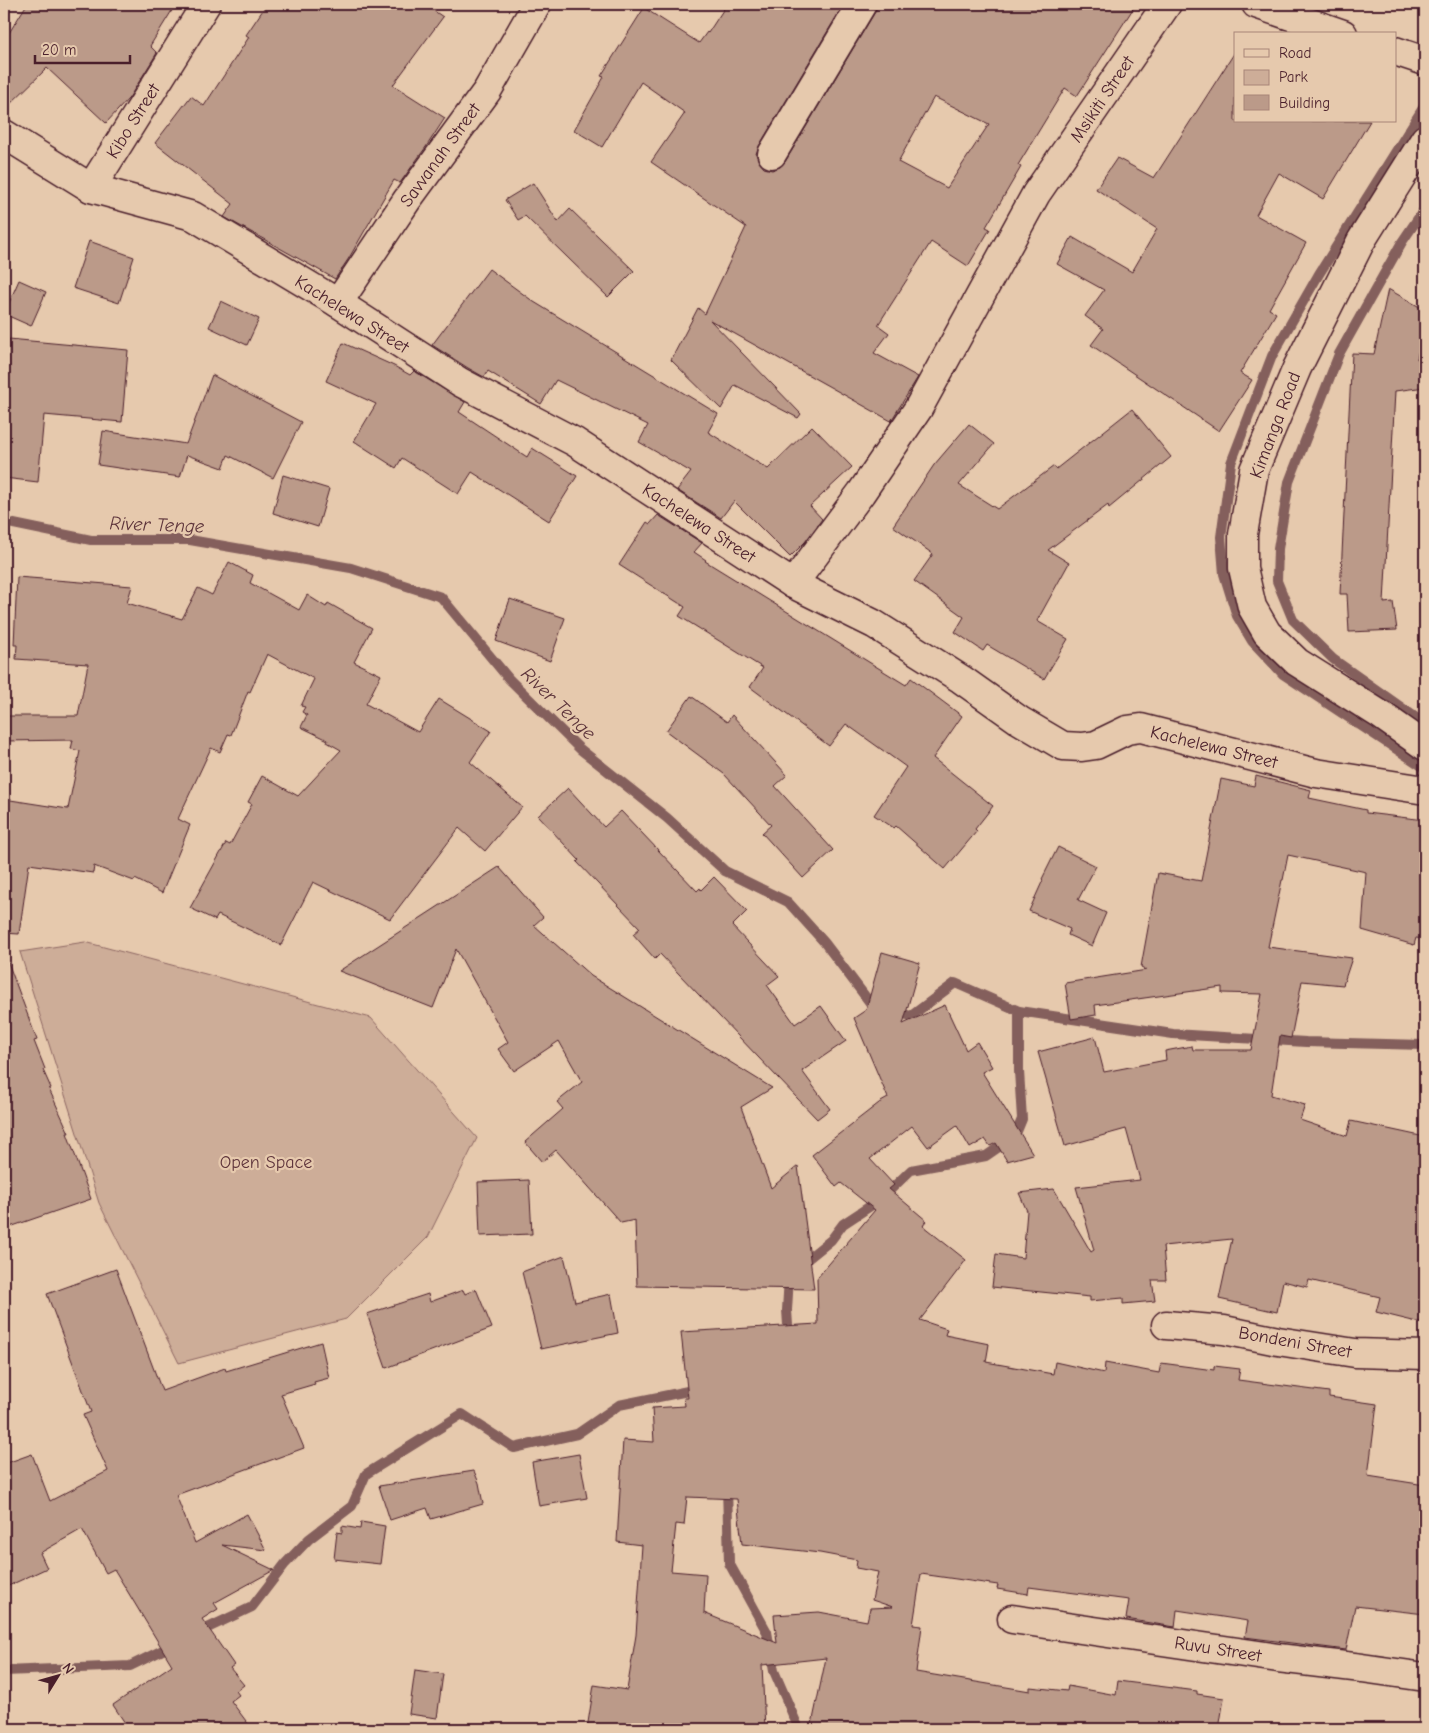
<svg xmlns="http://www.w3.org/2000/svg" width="1429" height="1733" viewBox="0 0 1429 1733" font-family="'Comic Neue',sans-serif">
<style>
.green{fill:#cdad98;stroke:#8c6662}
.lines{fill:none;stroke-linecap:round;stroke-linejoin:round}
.stream{stroke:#845e5c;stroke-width:10}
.building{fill:#bb9a89;stroke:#4a1f2b;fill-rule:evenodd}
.minor-casing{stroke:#4a1f2b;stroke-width:31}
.tertiary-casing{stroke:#4a1f2b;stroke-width:31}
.minor{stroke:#e6c9ad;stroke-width:28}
.tertiary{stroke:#e6c9ad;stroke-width:28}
.labels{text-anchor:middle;stroke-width:4.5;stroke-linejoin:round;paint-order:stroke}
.street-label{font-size:18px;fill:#4a1f2b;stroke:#e6c9ad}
.park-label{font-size:18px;fill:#5e343b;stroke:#e6c9ad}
.water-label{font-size:19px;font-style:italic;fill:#5d343b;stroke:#e6c9ad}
</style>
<rect width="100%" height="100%" fill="#e6c9ad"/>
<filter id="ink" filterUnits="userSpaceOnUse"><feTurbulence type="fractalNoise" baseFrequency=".02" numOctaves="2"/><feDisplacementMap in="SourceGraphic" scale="10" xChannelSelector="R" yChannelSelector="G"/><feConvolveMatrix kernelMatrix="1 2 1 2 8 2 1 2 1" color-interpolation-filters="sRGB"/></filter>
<g filter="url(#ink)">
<path class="green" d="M85 942 371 1018 477 1138 428 1237 346 1319 179 1363 99 1203 20 952Z"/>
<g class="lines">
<g class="stream">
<path d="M1425 105 1319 274 1272 356 1231 463 1221 537 1224 574 1237 616 1252 641 1283 674 1425 768"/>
<path d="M1425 208 1402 242 1339 354 1289 482 1278 549 1277 581 1293 620 1333 659 1425 724"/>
<path d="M4 522 91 540H190L351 568 441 597 509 679 580 749 667 818 725 871 788 902 824 942 871 1004 878 1006"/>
<path d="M892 1011 911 1016 955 983 1019 1011"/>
<path d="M800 1265 831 1240 843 1224 881 1199 911 1170 986 1156 1015 1136 1022 1119 1019 1071V1011L1173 1034 1306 1042 1425 1045"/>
<path d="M789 1277 787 1310 789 1340"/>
<path d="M727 1486 729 1563 767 1632 774 1671 799 1729"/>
<path d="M197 1633 252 1607 285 1564 309 1539 352 1506 366 1474 462 1414 514 1448 577 1434 619 1405 688 1391H701"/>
<path d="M4 1671 130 1666 175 1644"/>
</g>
</g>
<g class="building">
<path d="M27 4H176L150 46 157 53 129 98 106 123 47 68 4 110V41Z"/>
<path d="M267 4H424L443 17 393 85 445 118 426 147 400 183 394 180 349 258 335 279 224 217 233 204 155 143 191 96 204 106 249 37 246 35Z"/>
<path d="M727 4H844L759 146 756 154 759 162 764 168 772 170 780 167 785 162 875 12 878 4H1136L1077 96 1065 88 1018 165 1021 167 986 227 990 229 968 266 931 242 878 325 889 333 874 353 918 377 891 421 710 320 801 414 798 418 735 385 721 409 671 360 698 308 705 314 746 227 651 162 685 113 641 82 602 147 574 130 604 77 601 76 644 8 699 43 707 32 708 33ZM934 97 989 124 947 188 898 162Z"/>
<path d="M1235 52V121H1370L1323 199 1279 173 1256 215 1306 243 1269 309 1276 313 1240 373 1252 380 1219 431 1091 345 1103 329 1085 316 1104 290 1057 264 1072 237 1132 272 1157 229 1096 189 1117 158 1154 178Z"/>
<path d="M533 183 558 222 570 209 634 271 608 297 525 216 518 220 505 200Z"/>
<path d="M89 241 134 257 119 303 73 288Z"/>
<path d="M489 269 534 302 718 414 708 432 768 469 812 426 852 467 810 506 822 519 805 542 790 557 734 501 721 518 677 490 691 472 639 442 648 425 556 380 541 404 488 371 484 377 468 368 432 345Z"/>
<path d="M19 280 46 292 31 326 4 314Z"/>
<path d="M1388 289 1425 310V319L1417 359 1425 358V387L1395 391 1384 603 1393 602 1397 630 1349 632 1347 594H1340L1352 353 1374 354Z"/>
<path d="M221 301 259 319 247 345 209 327Z"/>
<path d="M9 339 128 350 122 422 44 415 38 482 4 478V362Z"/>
<path d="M343 343 394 366 410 375 414 371 465 402 459 412 527 457 532 448 577 476 549 521 472 472 458 494 402 458 396 468 354 441 376 404 326 381Z"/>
<path d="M212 375 301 422 273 478 228 455 223 468 187 455 180 477 98 465 103 431 186 444Z"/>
<path d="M1132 409 1171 457 1109 508 1108 505 1048 550 1069 563 1037 621 1068 639 1044 679 987 645 983 651 955 632 964 617 914 581 933 554 893 526 934 465 969 424 994 444 959 485 997 509 1054 466 1056 469Z"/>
<path d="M283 475 329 489 318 527 273 513Z"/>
<path d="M658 515 702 543 694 552 706 560 705 561 906 685 911 678 962 716 933 758 993 806 975 829 977 831 945 869 896 826 894 828 874 815 906 767 846 724 829 746 750 687 763 668 679 616 685 607 619 565 647 522 650 524Z"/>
<path d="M229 562 253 575 250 583 299 610 307 595 326 607 328 603 372 628 354 662 381 675 366 704 418 732 439 699 491 731 470 762 522 807 485 851 459 828 390 919 313 882 281 945 218 915 215 920 190 908 226 843 230 845 252 804 248 802 262 776 298 796 341 750 327 742 328 740 301 727 307 715 302 712 305 707 301 706 314 679 267 654 250 692 248 691 231 735 228 734 220 752 211 748 178 819 190 825 162 893 135 879 134 881 94 866 93 873 29 864 19 934 4 933V799L68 809 80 751 71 749 73 740 4 741V716H78L88 664 16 659 17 645H14L17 577 132 586 127 603 182 619 198 588 212 595Z"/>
<path d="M510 599 565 618 550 661 496 641Z"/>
<path d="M691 696 727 722 732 715 787 775 775 786 833 850 803 878 762 833 771 825 724 774 666 731Z"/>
<path d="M1256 776 1311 790 1309 798 1366 810V813L1425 820V939L1416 938 1414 945 1362 930 1366 872 1288 855 1283 880H1282L1268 947 1352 958 1343 985 1302 981 1291 1038 1280 1036 1271 1095 1305 1105 1300 1120 1347 1136 1351 1121 1425 1137V1324L1376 1312 1380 1297 1309 1280 1307 1287 1283 1281 1277 1312 1219 1299 1232 1239 1163 1246 1166 1280H1152L1155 1301 1123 1304V1298L1090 1301V1297L992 1287 996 1254 1023 1258 1027 1211 1019 1193 1054 1189 1091 1252 1094 1250 1076 1187 1140 1180 1126 1129 1065 1146 1038 1052 1095 1037 1104 1072 1166 1060 1165 1051 1192 1046 1193 1050H1251L1262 994 1222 993V987L1095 1005 1096 1015 1071 1019 1065 983 1147 970 1141 967 1158 873 1201 881 1221 779 1254 786Z"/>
<path d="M568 788 604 827 621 811 697 891 700 888 701 890 714 877 747 911 732 926 779 976 767 985 795 1024 821 1006 846 1041 802 1071 830 1109 817 1119 660 954 655 959 633 934 640 928 577 862 579 860 538 816Z"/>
<path d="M1058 847 1096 866 1078 900 1106 913 1092 946 1068 935 1070 929 1029 911 1043 880 1042 879Z"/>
<path d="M499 867 543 917 534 925 591 976 772 1088 741 1107 771 1188 798 1166 814 1289 637 1286 635 1220 621 1223 556 1150 542 1162 525 1142 563 1109 557 1102 582 1082 559 1041 514 1071 498 1049 508 1042 456 949 433 1008 339 971Z"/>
<path d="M882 952 920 963 903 1024 945 1005 966 1050 977 1042 992 1067 982 1072 1033 1154 1007 1161 996 1143 990 1146 985 1139 970 1148 957 1126 928 1147 912 1126 870 1159 894 1185 889 1189 927 1221 923 1226 966 1260 920 1320 947 1329 945 1335 989 1344 986 1362 1053 1374 1055 1362 1104 1373 1105 1363 1159 1373 1161 1363 1214 1370V1366L1240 1369 1238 1380 1329 1392V1397L1377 1404 1368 1476 1425 1485V1614L1355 1606 1346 1650 1245 1637 1248 1621 1177 1610 1175 1627 1126 1619 1129 1600 1029 1587 1028 1594 997 1589 998 1585 921 1574 913 1625 922 1626 916 1672 1030 1691V1687L1067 1691 1068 1686 1116 1695 1118 1681 1197 1691V1694L1224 1698 1219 1729H811L826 1658 762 1665 765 1729H587L594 1685 627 1690 636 1635 642 1545 617 1542 623 1440 654 1442 652 1408 685 1406 684 1398H688L681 1332 818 1324 817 1278 875 1210 841 1183 836 1187 812 1155 879 1103 888 1098 854 1018 866 1010ZM687 1497 737 1499 742 1544 820 1553 857 1560 856 1568 878 1572 872 1600 893 1607 870 1608 867 1621 819 1612 774 1615 777 1643 704 1613 706 1574 671 1571 676 1524 684 1525Z"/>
<path d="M6 957 37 1040 34 1041 45 1069 43 1070 51 1088 49 1089 69 1133H67L91 1199 4 1229V958Z"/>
<path d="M529 1180 532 1234 480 1236 478 1182Z"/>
<path d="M564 1256 575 1302 611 1294 618 1333 541 1349 522 1272Z"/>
<path d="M116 1269 162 1391 225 1368 226 1371 321 1342 329 1378 314 1382 315 1384 281 1394 304 1448 176 1495 195 1543 247 1514 266 1550 222 1545 274 1570 214 1603 218 1609 202 1619 234 1665 230 1668 244 1685 236 1691 239 1695 231 1701 252 1729H129L113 1705 172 1665 114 1569 106 1573 82 1529 40 1553 47 1568 4 1588V1464L32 1454 50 1501 108 1471 83 1415 91 1412 47 1294Z"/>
<path d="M476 1289 492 1328 386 1368 367 1314 428 1294 430 1302 463 1290 465 1294Z"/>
<path d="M579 1454 587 1498 539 1506 532 1462Z"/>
<path d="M474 1471 479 1483 483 1504 431 1519 427 1508 390 1520 379 1486Z"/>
<path d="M361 1522 385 1526 380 1564 334 1559 337 1532 342 1533V1526L360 1529Z"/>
<path d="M415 1670 443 1674 437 1718 409 1714Z"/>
</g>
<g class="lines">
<defs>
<g id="minor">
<path d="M1256 4 1343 34"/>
<path d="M1395 51 1425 61"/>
<path d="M4 134 91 188 193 216 338 303 460 382 575 442 793 584 874 624 961 679 1019 720 1063 746 1082 747 1096 745 1127 730 1141 728 1316 773 1425 790"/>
<path d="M772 154 862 4"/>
<path d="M91 188 206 4"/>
<path d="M338 303 407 200 487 91 537 4"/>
<path d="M793 584 861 493 918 409 1036 194 1167 4"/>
<path d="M1166 1325 1224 1330 1278 1341 1355 1353 1425 1355"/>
<path d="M1012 1619 1278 1658 1362 1668 1425 1677"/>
</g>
<path id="tertiary" d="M1425 139 1361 241 1297 368 1254 470 1243 534V568L1252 607 1267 633 1297 662 1381 715 1425 746"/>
</defs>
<use href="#minor" class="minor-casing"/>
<use href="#tertiary" class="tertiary-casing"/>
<use href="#minor" class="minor"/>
<use href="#tertiary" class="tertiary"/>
</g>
</g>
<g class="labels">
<g class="street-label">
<text transform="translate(1102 99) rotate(-56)" y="6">Msikiti Street</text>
<text transform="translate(133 121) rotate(-58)" y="6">Kibo Street</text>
<text transform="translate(440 155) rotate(-54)" y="6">Savvanah Street</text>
<text transform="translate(352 314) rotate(32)" y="6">Kachelewa Street</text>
<text transform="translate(1275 425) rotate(-69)" y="6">Kimanga Road</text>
<text transform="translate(699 523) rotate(33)" y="6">Kachelewa Street</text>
<text transform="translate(1214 747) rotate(14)" y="6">Kachelewa Street</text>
<text transform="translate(1295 1342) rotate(10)" y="6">Bondeni Street</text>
<text transform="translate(1218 1649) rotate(9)" y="6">Ruvu Street</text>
</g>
<g class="park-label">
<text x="266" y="1168">Open Space</text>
</g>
<g class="water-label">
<text transform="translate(157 524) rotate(2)" y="7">River Tenge</text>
<text transform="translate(559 703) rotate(44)" y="7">River Tenge</text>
</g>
</g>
<rect width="1429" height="1733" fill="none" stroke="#e6c9ad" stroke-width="20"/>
<rect x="10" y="10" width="1409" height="1713" fill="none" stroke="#4a1f2b" stroke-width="2" filter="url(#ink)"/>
<rect x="1234" y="32" width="162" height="90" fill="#e6c9ad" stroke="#a88579"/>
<rect x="1244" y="49" width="25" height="8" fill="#e6c9ad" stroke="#a88579"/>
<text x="1279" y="58" font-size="15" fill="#4a1f2b">Road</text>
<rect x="1244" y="70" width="25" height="15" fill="#cdad98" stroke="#a88579"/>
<text x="1279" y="82" font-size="15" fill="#4a1f2b">Park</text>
<rect x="1244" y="95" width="25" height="15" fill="#bb9a89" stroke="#a88579"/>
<text x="1279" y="108" font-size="15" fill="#4a1f2b">Building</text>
<g transform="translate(58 1676) rotate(53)" stroke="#e6c9ad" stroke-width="4" paint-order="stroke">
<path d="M0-4L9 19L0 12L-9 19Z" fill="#4a1f2b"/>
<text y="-8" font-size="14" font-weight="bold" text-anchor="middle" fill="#4a1f2b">N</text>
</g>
<path d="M35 55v8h95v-8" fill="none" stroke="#4a1f2b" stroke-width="2.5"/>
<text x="42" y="55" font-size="15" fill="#4a1f2b" stroke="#e6c9ad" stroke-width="4" paint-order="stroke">20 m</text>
</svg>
